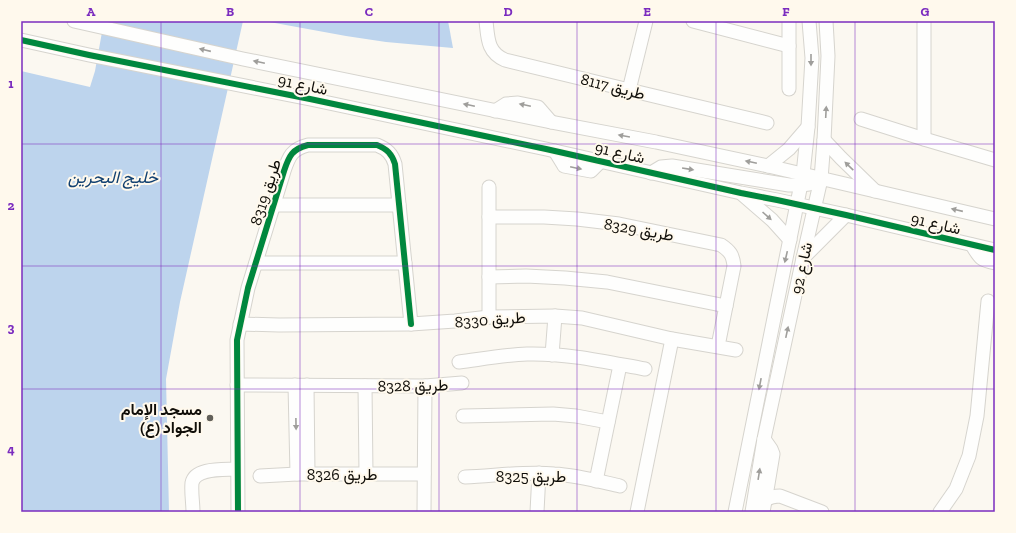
<svg xmlns="http://www.w3.org/2000/svg" width="1016" height="533" viewBox="0 0 1016 533" font-family="'Zilla Slab',Vazirmatn,serif">
<style>
.water{fill:#bdd4ed}
.lines{fill:none;stroke-linecap:round;stroke-linejoin:round}
.minor-casing{stroke:#d6d4ce;stroke-width:15}
.minor{stroke:#fefefd;stroke-width:13}
.cycleway-casing{stroke:#fff9ed;stroke-width:8}
.cycleway{stroke:#00873e;stroke-width:6}
.oneway{fill:#9f9e9b}
.grid{fill:none;stroke:#7b2cbf;stroke-width:1;stroke-opacity:0.55}
.poi-dot{fill:#62605a;stroke:#fff9ed;stroke-width:1.5}
.labels{text-anchor:middle;stroke-width:4;stroke-linejoin:round;paint-order:stroke}
.street-label{font-size:16px;fill:#100e09;stroke:#fff9ed}
.poi-label{font-size:16px;font-weight:bold;fill:#100e09;stroke:#fff9ed;text-anchor:end}
.water-label{font-size:17px;font-style:italic;fill:#124171;stroke:#fff9ed}
.neatline{fill:none;stroke:#7b2cbf;stroke-width:1.5}
.grid-label{font-size:13px;text-anchor:middle;font-weight:bold;fill:#7b2cbf}
</style>
<rect width="100%" height="100%" fill="#fbf8f1"/>
<g class="water">
<path d="M104 21H243L180 302 166 379 169 512H21V71L90 87 95 71Z"/>
<path d="M264 21H448L453 48 386 42 346 36Z"/>
</g>
<g class="lines">
<defs>
<g id="minor">
<path d="M74 21 243 59 556 123 656 142 768 166 995 219"/>
<path d="M486 21C488 38 487 52 505 60L629 90 767 123"/>
<path d="M693 21 789 46"/>
<path d="M789 21V89"/>
<path d="M21 40 89 55 310 99 546 149 741 193 777 200 846 215 995 250"/>
<path d="M629 90 646 21"/>
<path d="M495 111 506 104 518 103 538 107 551 122"/>
<path d="M861 119 924 139 995 160"/>
<path d="M924 139V21"/>
<path d="M824 140 841 158 875 191"/>
<path d="M555 151 563 164 564 166 591 171 601 161"/>
<path d="M768 166 789 149 808 127"/>
<path d="M651 173 661 167 672 166 789 185H801L809 184"/>
<path d="M489 187V317"/>
<path d="M742 194 772 220 790 240"/>
<path d="M274 205H399"/>
<path d="M489 217H544L577 219 619 224 721 245C730 251 733 255 734 266L718 346"/>
<path d="M972 245C980 258 980 260 995 263"/>
<path d="M803 258 846 215"/>
<path d="M256 263H405"/>
<path d="M489 277 526 276 565 278 607 282 726 306"/>
<path d="M240 324 279 325 411 324 455 321 489 317 555 316 582 318 672 339 736 350"/>
<path d="M552 355 555 316"/>
<path d="M459 362C482 359 504 355 527 354 567 353 606 362 645 369"/>
<path d="M237 385 425 386 462 383"/>
<path d="M295 385 297 474"/>
<path d="M307 385 308 474"/>
<path d="M365 386 366 474"/>
<path d="M463 416 553 414 576 416 608 422"/>
<path d="M260 476 297 474H424"/>
<path d="M465 477C494 476 526 471 554 474 576 475 598 481 620 486"/>
<path d="M596 481 620 365"/>
<path d="M765 500C770 497 774 496 780 496L822 512"/>
<path d="M193 512C193 503 191 492 192 483 195 467 225 470 237 469"/>
<path d="M238 512 237 340 248 288 284 171C289 156 292 149 308 145H377C387 149 392 154 395 164L411 324"/>
<path d="M424 512 425 386"/>
<path d="M537 512 539 473"/>
<path d="M637 512 672 339"/>
<path d="M735 512 803 174 808 127 812 58 809 21"/>
<path d="M752 512 764 439 803 258 821 179 824 140 828 56 826 21"/>
<path d="M763 512 768 484 773 454 771 449 764 439"/>
<path d="M940 512 956 489 969 456 977 416 988 301"/>
</g>
</defs>
<use href="#minor" class="minor-casing"/>
<use href="#minor" class="minor"/>
<defs>
<g id="cycleway">
<path d="M21 40 89 55 310 99 546 149 741 193 777 200 846 215 995 250"/>
<path d="M238 512 237 340 248 288 284 171C289 156 292 149 308 145H377C387 149 392 154 395 164L411 324"/>
</g>
</defs>
<use href="#cycleway" class="cycleway-casing"/>
<use href="#cycleway" class="cycleway"/>
</g>
<defs><path id="oneway-solid" d="M-6-.8H1V-3.2L6.5 0L1 3.2V.8H-6Z"/></defs>
<g class="oneway">
<use href="#oneway-solid" transform="translate(205 50) rotate(-167)"/>
<use href="#oneway-solid" transform="translate(811 60) rotate(90)"/>
<use href="#oneway-solid" transform="translate(259 62) rotate(-168)"/>
<use href="#oneway-solid" transform="translate(469 105) rotate(-168)"/>
<use href="#oneway-solid" transform="translate(525 105) rotate(-168)"/>
<use href="#oneway-solid" transform="translate(826 112) rotate(-87)"/>
<use href="#oneway-solid" transform="translate(624 136) rotate(-170)"/>
<use href="#oneway-solid" transform="translate(751 162) rotate(-168)"/>
<use href="#oneway-solid" transform="translate(849 166) rotate(-136)"/>
<use href="#oneway-solid" transform="translate(576 168) rotate(12)"/>
<use href="#oneway-solid" transform="translate(688 169) rotate(9)"/>
<use href="#oneway-solid" transform="translate(957 210) rotate(-167)"/>
<use href="#oneway-solid" transform="translate(767 216) rotate(42)"/>
<use href="#oneway-solid" transform="translate(786 257) rotate(103)"/>
<use href="#oneway-solid" transform="translate(787 332) rotate(-78)"/>
<use href="#oneway-solid" transform="translate(760 384) rotate(101)"/>
<use href="#oneway-solid" transform="translate(296 424) rotate(89)"/>
<use href="#oneway-solid" transform="translate(759 474) rotate(-81)"/>
</g>
<path class="grid" d="M161 21V512M300 21V512M439 21V512M577 21V512M716 21V512M855 21V512M21 144H995M21 266H995M21 389H995"/>
<circle class="poi-dot" cx="210" cy="418" r="4"/>
<g class="labels">
<g class="street-label">
<text transform="translate(303 84) rotate(12)" y="6">شارع 91</text>
<text transform="translate(613 86) rotate(14)" y="6">طريق 8117</text>
<text transform="translate(620 152) rotate(13)" y="6">شارع 91</text>
<text transform="translate(265 192) rotate(-72)" y="6">طريق 8319</text>
<text transform="translate(936 223) rotate(13)" y="6">شارع 91</text>
<text transform="translate(639 229) rotate(10)" y="6">طريق 8329</text>
<text transform="translate(801 268) rotate(-78)" y="6">شارع 92</text>
<text transform="translate(490 319) rotate(-4)" y="6">طريق 8330</text>
<text transform="translate(413 385) rotate(-1)" y="6">طريق 8328</text>
<text x="342" y="480">طريق 8326</text>
<text x="531" y="482">طريق 8325</text>
</g>
<g class="poi-label">
<text x="202" y="415">مسجد الإمام<tspan x="202" dy="18">الجواد (ع)</tspan></text>
</g>
<g class="water-label">
<text x="113" y="183">خليج البحرين</text>
</g>
</g>
<rect width="1016" height="533" fill="none" stroke="#fff9ed" stroke-width="44"/>
<rect x="22" y="22" width="972" height="489" class="neatline"/>
<g class="grid-label">
<text x="91" y="16">A</text>
<text x="230" y="16">B</text>
<text x="369" y="16">C</text>
<text x="508" y="16">D</text>
<text x="647" y="16">E</text>
<text x="786" y="16">F</text>
<text x="925" y="16">G</text>
<text x="11" y="88">1</text>
<text x="11" y="210">2</text>
<text x="11" y="332">3</text>
<text x="11" y="454">4</text>
</g>
</svg>
